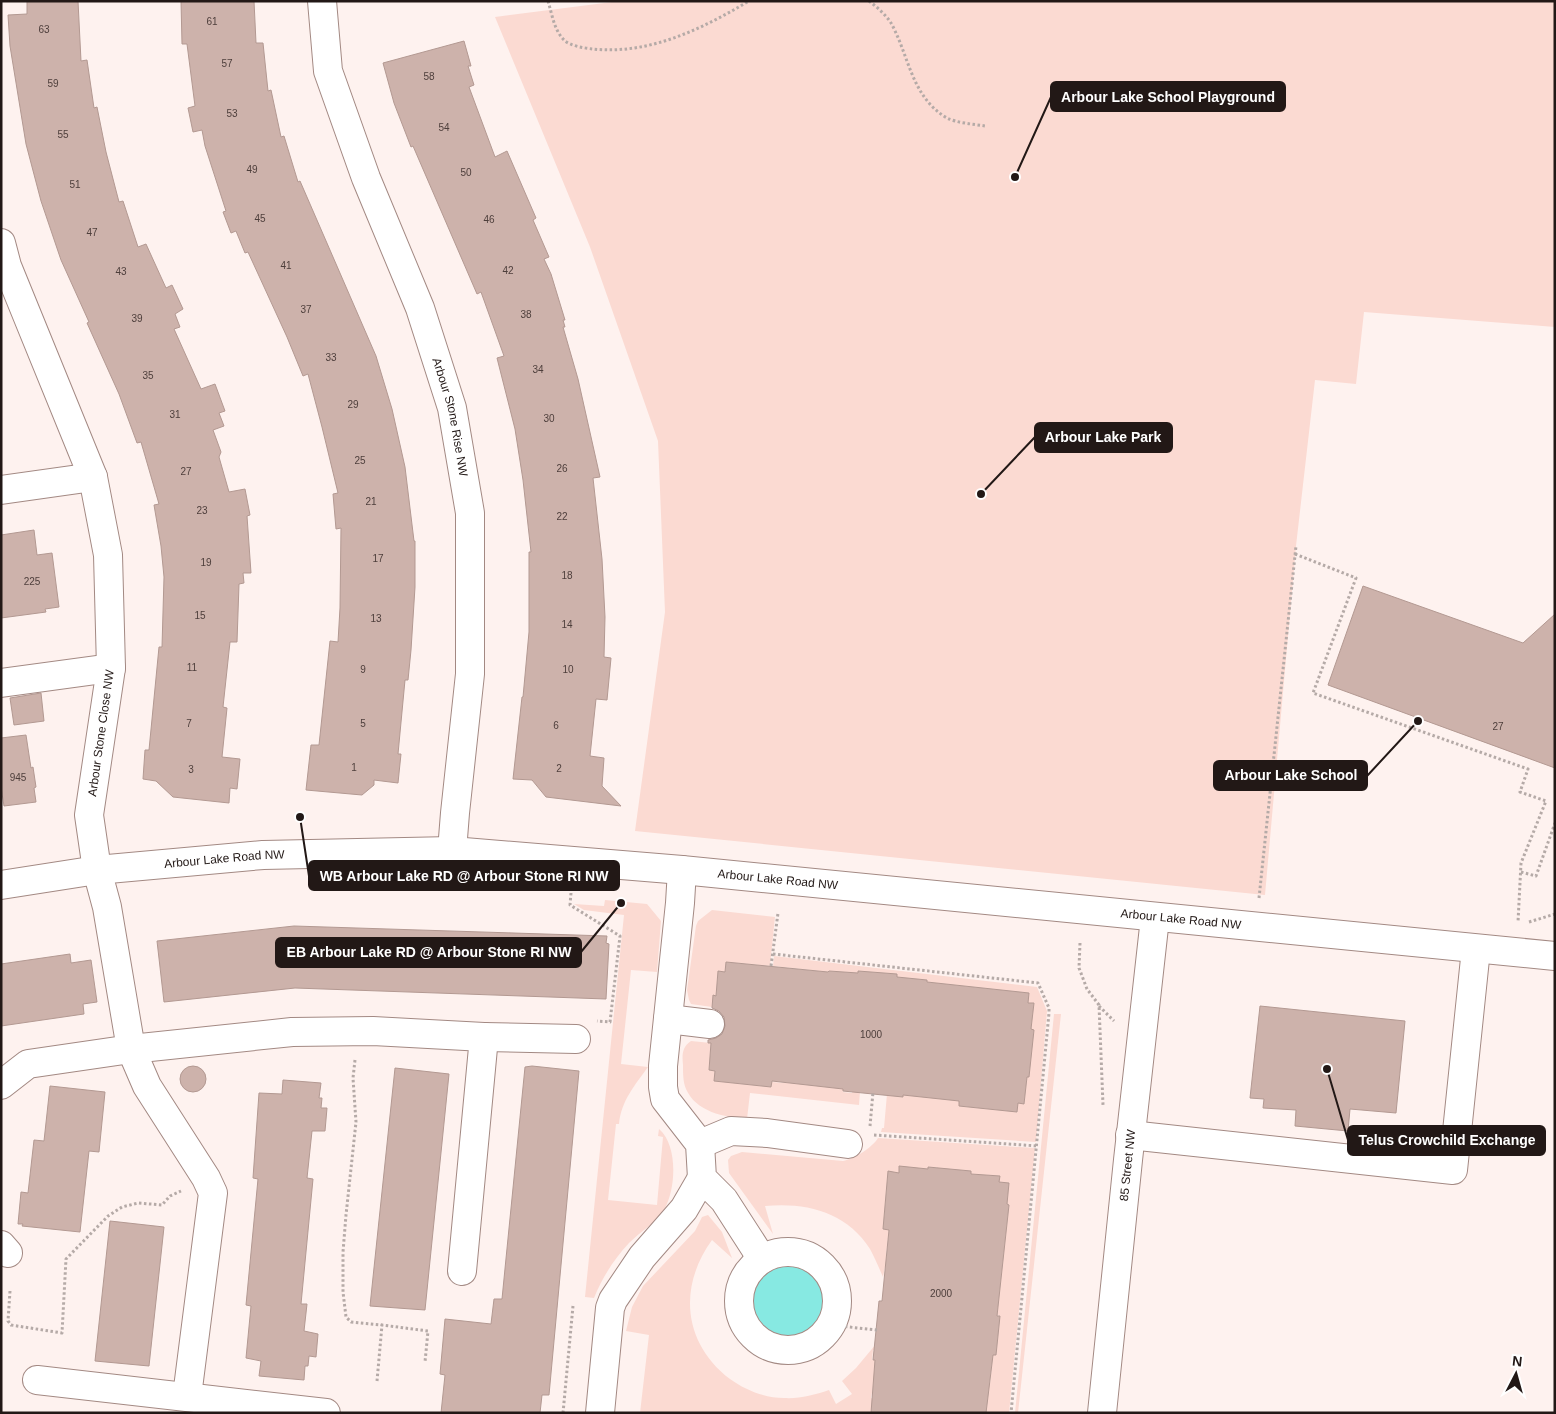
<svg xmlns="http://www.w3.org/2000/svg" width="1556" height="1414" viewBox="0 0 1556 1414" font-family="Arial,sans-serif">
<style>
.green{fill:#fbdad2}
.water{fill:#87e9e2}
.building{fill:#cdb2ab;stroke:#b39992}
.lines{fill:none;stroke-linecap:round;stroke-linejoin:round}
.minor-casing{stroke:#a38983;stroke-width:30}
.path{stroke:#b5aaa7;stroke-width:3;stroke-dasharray:2.5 2.5;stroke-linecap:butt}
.minor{stroke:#fff;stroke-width:28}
.labels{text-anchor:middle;stroke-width:4.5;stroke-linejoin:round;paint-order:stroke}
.number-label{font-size:10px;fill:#4d3e3b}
.street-label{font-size:12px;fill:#221816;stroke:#fff}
.leader{fill:none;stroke:#221816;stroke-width:2}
.callout-dot{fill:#221816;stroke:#fff;stroke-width:2}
.callout{fill:#221816;stroke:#221816;stroke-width:2}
.callout-label{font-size:14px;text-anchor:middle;font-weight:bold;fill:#fff}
</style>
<rect width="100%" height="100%" fill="#fef2ef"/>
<g class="green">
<path d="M620 1H1555V327L1364 312 1356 384 1315 380 1296 546 1265 895 635 831 665 612 658 441 590 247 495 17Z"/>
<path d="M605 900 647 904 661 921 657 972 631 970 621 1064 648 1067C635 1085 621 1101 619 1124H616L608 1200 657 1205 663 1137 658 1136 659 1129C678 1145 676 1188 665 1208 657 1222 640 1232 629 1243 614 1259 602 1278 594 1298L585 1297 624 915 584 910 574 904 604 906Z"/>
<path d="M712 910 775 917 770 966 726 962 725 972 718 971 716 996H713L712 1007 691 1004 689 1000 687 990 696 926 698 921Z"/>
<path d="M774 956 1037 987 1047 1011 1036 1142 881 1132 882 1128H884L887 1094 902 1097 903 1092 959 1100V1106L1017 1112 1018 1103 1024 1104 1027 1077H1029L1030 1068 1025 1067 1027 1038 1033 1039 1034 1030 1031 1029 1034 1003H1028L1029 993 927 982 926 980 897 977V974L858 971V973L829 971 828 972 773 966Z"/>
<path d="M1054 1014H1061L1018 1413H1015Z"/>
<path d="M691 1041 711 1043 709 1070 715 1071 714 1081 771 1087 772 1082 786 1083 790 1081V1083L843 1088V1092L852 1093 853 1088 860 1091 859 1105 750 1093 747 1119C724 1117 696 1112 686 1089 683 1082 683 1073 683 1065 682 1055 682 1047 691 1041Z"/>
<path d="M878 1138 1035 1148 1009 1413H986L989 1384 990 1383 993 1355H996L1000 1316 997 1315 1009 1205 1007 1204 1009 1183 999 1182V1176L971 1174V1171L962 1170 937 1174V1167H928V1169L899 1167V1173L888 1172 883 1229 889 1230 886 1255 889 1267H885L883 1277C879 1268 875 1258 870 1249 847 1212 806 1202 765 1206L773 1234 729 1173 728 1160 731 1156 742 1152 843 1161C854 1159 873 1147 878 1138Z"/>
<path d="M708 1215 722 1232 732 1258 712 1240C678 1287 683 1343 730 1379 745 1390 765 1398 784 1398 799 1399 814 1395 829 1390L836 1404 852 1394 842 1381 856 1368 876 1344 878 1350H873L872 1360H878L871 1398 874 1399 872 1404 871 1413H640L649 1335 626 1331 632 1307 643 1286 695 1231 702 1217Z"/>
</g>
<circle class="water" cx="787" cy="1300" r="36"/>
<g class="building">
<path d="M27 1H78L81 61 87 60 94 108 97 107 106 152 119 202 123 201 138 247 146 244 166 288 172 285 183 309 175 314 180 327 174 329 201 389 215 384 225 411 219 413 224 426 213 430 221 452 219 457 229 492 245 489 250 515 247 516 251 573H243L244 583 239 584 237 642H230L223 707 227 708 222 757 240 759 237 789 230 788 229 803 173 797 156 781 143 779 145 750H149L159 647H162L164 577 161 546 154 505 159 504 141 442 137 443 119 394 87 323 89 322 61 260 41 201 26 144 10 46 8 15 27 14Z"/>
<path d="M181 1H254L256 43H263L268 91 271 90 281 137 284 136 298 182 300 181 376 356 392 409 405 467 414 541H415V587L411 650 408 680H405L398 754H401L398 783 374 780V785L362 795 306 790 311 745H319L330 641 338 642 340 608 341 528 336 529 333 494 338 493 322 427 308 374 303 376 287 337 248 252 245 253 236 231 231 233 223 212 226 211 205 146 202 130 193 132 188 108 195 106 187 44H182Z"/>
<path d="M464 41 471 66H468L474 85 469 87 495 157 507 151 536 218 533 220 549 257 544 259 551 274 565 320H563L565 327H563L578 379 600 477 593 478 602 559 605 617 604 657 611 658 607 700 596 699 590 756 604 758 602 786 621 806 546 797 532 780 513 779 522 697H523L529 632V552H531L523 480 515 429 497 358 504 356 481 292 477 294 413 146 411 147 394 103 383 63Z"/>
<path d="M34 530 37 555 52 553 59 607 45 609 46 612 1 618V535Z"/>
<path d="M1363 586 1523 643 1555 614V768L1328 685Z"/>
<path d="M41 693 44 721 14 725 10 698Z"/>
<path d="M26 735 31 768 33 767 36 787 34 788 36 802 4 806 1 787V738Z"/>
<path d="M294 926 607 936 606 943 609 944 606 999 295 988 164 1002 157 941Z"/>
<path d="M70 954 71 963 91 960 97 1002 83 1004 84 1014 1 1026V964Z"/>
<path d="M726 962 828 972 829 971 858 973V971L897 974V977L927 980V982L1029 993 1028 1003H1034L1031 1029 1034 1030 1029 1077H1027L1024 1104 1018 1103 1017 1112 959 1106V1101L903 1095V1097L843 1091V1089L772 1081 771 1087 714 1081 715 1071 709 1070 711 1043H708V1040L716 1038 722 1034 725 1026 724 1017 719 1011 712 1008 713 995 716 996 718 971 725 972Z"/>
<path d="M1260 1006 1405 1021 1396 1113 1350 1109 1348 1131 1295 1126 1296 1110 1263 1108 1264 1099 1250 1098Z"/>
<circle cx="193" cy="1079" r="13"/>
<path d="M532 1066 579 1071 549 1395H542L540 1413H441L445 1375 440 1374 445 1319 491 1324 494 1299H502L525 1067Z"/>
<path d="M395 1068 449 1074 425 1310 370 1306Z"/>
<path d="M283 1080 321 1083 319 1098H322L321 1108H327L325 1131H312L307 1178 313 1179 301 1304H307L304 1331 318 1334 316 1357 309 1356 308 1366H305L304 1380 259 1376 261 1361 246 1358 251 1306 246 1305 258 1179 253 1178 259 1093 282 1094Z"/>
<path d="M50 1086 105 1092 99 1152 89 1151 80 1232 22 1226 23 1224H18L21 1192 28 1193 34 1140 44 1141Z"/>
<path d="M899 1166 928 1169V1167L971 1171V1174L1000 1176 999 1182 1009 1183 1007 1204 1009 1205 997 1316H1000L996 1355H993L986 1413H871L875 1360H873L879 1301H882L889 1230 883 1229 888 1171 899 1173Z"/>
<path d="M110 1221 164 1227 149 1366 95 1361Z"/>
</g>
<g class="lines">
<defs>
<g id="minor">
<path id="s1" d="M322 1 328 71 366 178 420 308 452 408 470 513V674L455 813 452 851"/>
<path d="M1 243 7 266 93 477 108 555 111 668 89 815 97 870 107 907 131 1049 147 1086 206 1178 213 1193 187 1396"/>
<path d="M1 490 93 477"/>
<path d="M1 683 111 668"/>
<path d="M682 870 680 903 663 1066V1087L665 1099 700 1144 702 1178 724 1200 762 1259"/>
<path id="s2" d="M1 885 97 870 263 855 452 851 682 870 1555 956"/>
<path d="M668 1019 710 1024"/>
<path d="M484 1037 576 1039"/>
<path d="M1 1085 28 1064 131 1049 292 1032 373 1031 484 1037 462 1271"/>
<path d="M1130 1135 1453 1170 1476 949"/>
<path d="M700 1144 731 1131 767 1133 848 1144"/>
<path d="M1 1245 8 1253"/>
<circle cx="788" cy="1301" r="49"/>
<path d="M37 1380 326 1413"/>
<path d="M600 1413 610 1308 613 1300 642 1257 684 1209 702 1178"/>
<path id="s3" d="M1102 1413 1128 1160 1155 918"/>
</g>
</defs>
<use href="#minor" class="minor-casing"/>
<g class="path">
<path d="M548 1C552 14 554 30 564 40 570 46 584 48 593 49 649 55 702 29 749 1"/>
<path d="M869 1C877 7 886 15 891 23 909 55 911 97 947 118 957 123 973 124 985 126"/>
<path d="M1295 554 1356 578 1313 693 1528 769 1520 792 1546 801 1521 863 1518 922"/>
<path d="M1521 872 1536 876 1555 823"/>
<path d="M571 893 570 905 620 936 610 1022 597 1021"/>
<path d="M1259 898 1296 546"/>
<path d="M1529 922 1555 914"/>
<path d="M1080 943 1079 968 1087 989 1099 1005 1103 1105"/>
<path d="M773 954 1038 983 1049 1008V1013L1011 1413"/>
<path d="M771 966 778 913"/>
<path d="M1099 1006 1114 1021"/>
<path d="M355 1060 353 1078 356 1122 346 1215 343 1252V1292L346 1317 351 1322 382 1325"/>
<path d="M870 1126 873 1092"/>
<path d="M874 1135 1038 1146"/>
<path d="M10 1291 8 1321 11 1325 62 1333 66 1259 108 1216 122 1207 138 1203 162 1205 170 1196 181 1191"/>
<path d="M830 1325 877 1330"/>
<path d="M377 1381 382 1325 428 1331 425 1362"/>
<path d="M563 1413 573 1306"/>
</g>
<use href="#minor" class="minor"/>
</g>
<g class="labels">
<g class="number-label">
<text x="212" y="25">61</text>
<text x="44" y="33">63</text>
<text x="227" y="67">57</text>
<text x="429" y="80">58</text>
<text x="53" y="87">59</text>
<text x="232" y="117">53</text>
<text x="444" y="131">54</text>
<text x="63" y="138">55</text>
<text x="252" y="173">49</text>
<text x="466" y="176">50</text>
<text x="75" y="188">51</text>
<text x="260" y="222">45</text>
<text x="489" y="223">46</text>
<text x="92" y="236">47</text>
<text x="286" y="269">41</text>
<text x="508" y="274">42</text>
<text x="121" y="275">43</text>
<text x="306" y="313">37</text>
<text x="526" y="318">38</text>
<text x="137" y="322">39</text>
<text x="331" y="361">33</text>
<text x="538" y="373">34</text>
<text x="148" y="379">35</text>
<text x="353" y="408">29</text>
<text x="175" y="418">31</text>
<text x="549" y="422">30</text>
<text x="360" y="464">25</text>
<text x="562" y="472">26</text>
<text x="186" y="475">27</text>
<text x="371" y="505">21</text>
<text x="202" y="514">23</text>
<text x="562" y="520">22</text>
<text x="378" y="562">17</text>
<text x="206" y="566">19</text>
<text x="567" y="579">18</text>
<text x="32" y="585">225</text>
<text x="200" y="619">15</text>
<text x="376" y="622">13</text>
<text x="567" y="628">14</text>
<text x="192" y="671">11</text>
<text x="363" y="673">9</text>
<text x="568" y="673">10</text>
<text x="189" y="727">7</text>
<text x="363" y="727">5</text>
<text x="556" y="729">6</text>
<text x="1498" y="730">27</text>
<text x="354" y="771">1</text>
<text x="559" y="772">2</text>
<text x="191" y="773">3</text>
<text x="18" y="781">945</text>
<text x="871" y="1038">1000</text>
<text x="941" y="1297">2000</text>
</g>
<g class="street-label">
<text dy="4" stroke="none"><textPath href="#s1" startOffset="438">Arbour Stone Rise NW</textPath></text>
<text transform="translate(101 733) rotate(-82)" y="4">Arbour Stone Close NW</text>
<text dy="4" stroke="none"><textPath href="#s2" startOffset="225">Arbour Lake Road NW</textPath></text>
<text dy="4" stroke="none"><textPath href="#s2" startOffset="780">Arbour Lake Road NW</textPath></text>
<text dy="4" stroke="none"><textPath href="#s2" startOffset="1185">Arbour Lake Road NW</textPath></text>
<text dy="4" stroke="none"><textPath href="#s3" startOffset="249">85 Street NW</textPath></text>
</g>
</g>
<path class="leader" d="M1015 177L1051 97M981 494L1035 437M1418 721L1367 776M300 817L309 876M621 903L581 952M1327 1069L1348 1140"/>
<g class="callout-dot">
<circle cx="1015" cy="177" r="5"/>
<circle cx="981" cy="494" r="5"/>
<circle cx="1418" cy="721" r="5"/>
<circle cx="300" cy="817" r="5"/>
<circle cx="621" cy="903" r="5"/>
<circle cx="1327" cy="1069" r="5"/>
</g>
<g class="callout">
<rect x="1051" y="82" width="234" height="29" rx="5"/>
<rect x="1035" y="423" width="137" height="29" rx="5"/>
<rect x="1214" y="761" width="153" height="29" rx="5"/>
<rect x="309" y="861" width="310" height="29" rx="5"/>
<rect x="276" y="938" width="305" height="29" rx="5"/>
<rect x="1348" y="1126" width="197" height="29" rx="5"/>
</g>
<g class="callout-label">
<text x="1168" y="102">Arbour Lake School Playground</text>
<text x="1103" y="442">Arbour Lake Park</text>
<text x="1291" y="780">Arbour Lake School</text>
<text x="464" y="881">WB Arbour Lake RD @ Arbour Stone RI NW</text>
<text x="429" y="957">EB Arbour Lake RD @ Arbour Stone RI NW</text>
<text x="1447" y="1145">Telus Crowchild Exchange</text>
</g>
<rect width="1556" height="1414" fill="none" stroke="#221816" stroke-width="5"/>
<g transform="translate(1516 1374) rotate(6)" stroke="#ffffff" stroke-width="4" paint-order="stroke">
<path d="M0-4L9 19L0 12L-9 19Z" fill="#221816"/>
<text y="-8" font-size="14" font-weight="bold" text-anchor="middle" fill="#221816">N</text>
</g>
</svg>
